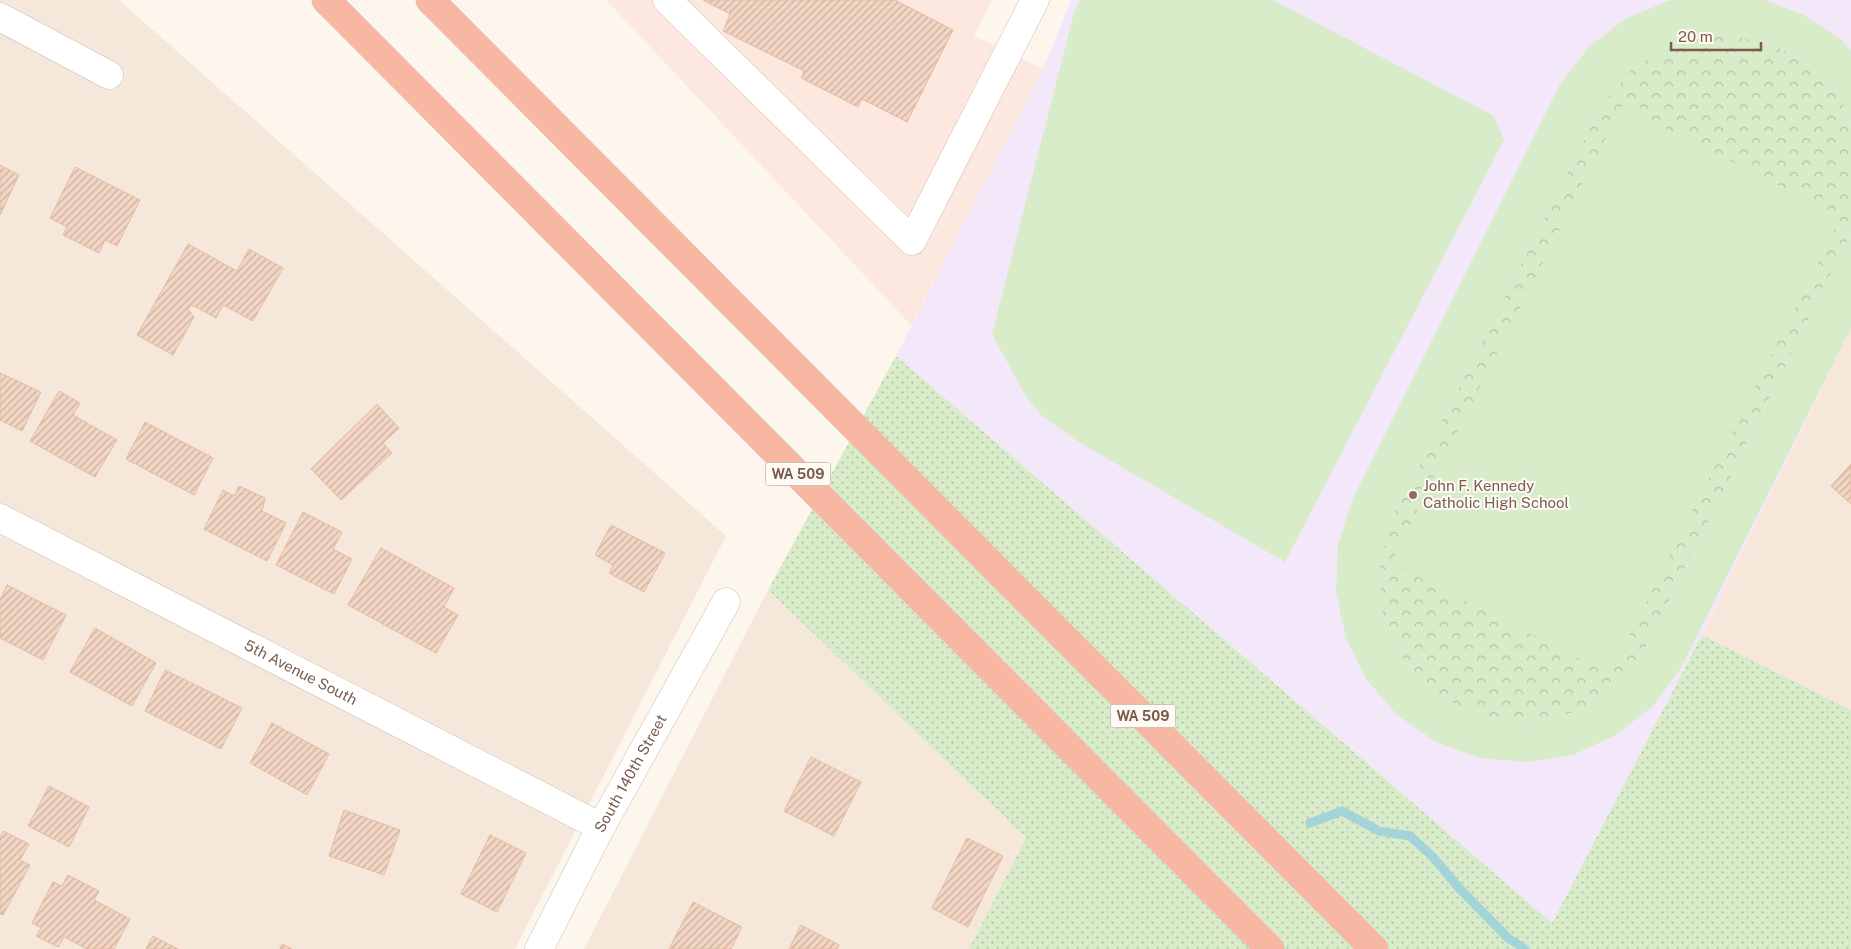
<svg xmlns="http://www.w3.org/2000/svg" width="1851" height="949" viewBox="0 0 1851 949" font-family="'Public Sans',sans-serif">
<style>
.residential{fill:#f5e8da}
.commercial{fill:#fde8e0}
.education{fill:#f3e8fa}
.grass{fill:url(#grass-dots)}
.park{fill:url(#park-crowns)}
.pitch{fill:#d8ecc9}
.lines{fill:none;stroke-linecap:round;stroke-linejoin:round}
.stream{stroke:#a5d3da;stroke-width:9}
.building{fill:url(#building-hatch);stroke:#e6bba3}
.minor-casing{stroke:#d1beb0;stroke-width:29}
.highway-casing{stroke:#dad1cd;stroke-width:29}
.minor{stroke:#fff;stroke-width:28}
.highway{stroke:#f7b7a3;stroke-width:28}
.education-dot{fill:#8d6e63;stroke:#fffaf3;stroke-width:2}
.labels{text-anchor:middle;stroke-width:4;stroke-linejoin:round;paint-order:stroke}
.shield{fill:#fffaf3;stroke:#a28b7f;stroke-width:1}
.shield-label{font-size:14px;font-weight:bold;fill:#7a5c4d}
.education-label{font-size:15px;fill:#785e54;stroke:#fffaf3;text-anchor:start}
.street-label{font-size:15px;fill:#7a5c4d;stroke:#fffaf3}
</style>
<defs>
<pattern id="grass-dots" width="8" height="8" patternUnits="userSpaceOnUse" patternTransform="scale(1.25)"><rect width="8" height="8" fill="#d8ecc9"/><path d="M2 2h.1M6 6h.1" fill="none" stroke="#b4c2a5" stroke-width="1.8" stroke-linecap="round"/></pattern>
<pattern id="park-crowns" width="20" height="18" patternUnits="userSpaceOnUse" patternTransform="scale(1.25)"><rect width="20" height="18" fill="#d8ecc9"/><path d="M2 6a3 3 0 1 1 6 0M12 15a3 3 0 1 1 6 0" fill="none" stroke="#b4c2a5"/></pattern>
<pattern id="building-hatch" width="6" height="6" patternUnits="userSpaceOnUse" patternTransform="scale(1.25)"><rect width="6" height="6" fill="#f3d5c3"/><path d="M-1 1l2-2M0 6l6-6M5 7l2-2" fill="none" stroke="#cab0a1"/></pattern>
</defs>
<rect width="100%" height="100%" fill="#fdf6ec"/>
<g class="residential">
<path d="M0 0H119L726 536 515 949H0Z"/>
<path d="M1851 328V710L1702 635Z"/>
<path d="M768 590 1141 949H584Z"/>
</g>
<path class="commercial" d="M606 0H992L974 36 1043 69 911 325Z"/>
<path class="education" d="M1071 0H1851V328L1702 635 1552 923 896 356 1043 69Z"/>
<path class="grass" d="M896 356 1552 923 1702 635 1851 710V949H969L1026 838 768 590Z"/>
<path class="park" d="M1719 35 1766 41 1807 63 1840 97 1851 122V233L1647 645 1618 685 1576 712 1528 722 1479 717 1435 694 1402 658 1382 613 1379 564 1393 517 1603 103 1633 68 1674 44Z"/>
<g class="pitch">
<path d="M1080 0H1273L1494 116 1504 140 1285 562 1077 441 1041 415 1025 395 992 334 1074 13Z"/>
<path d="M1675 0H1765L1802 14 1841 39 1851 51V122L1840 97 1807 63 1766 41 1719 35 1674 44 1633 68 1603 103 1393 517 1379 564 1382 613 1402 658 1435 694 1479 717 1528 722 1576 712 1618 685 1647 645 1851 233V328L1681 668 1653 706 1616 735 1573 755 1527 762 1480 758 1436 742 1397 715 1367 680 1346 638 1336 592 1338 545 1352 500 1560 84 1589 47 1625 19 1668 1Z"/>
<path d="M1622 106 1841 217 1610 674 1391 563Z"/>
</g>
<g class="lines">
<path class="stream" d="M1310 823 1342 811 1379 831 1410 836 1433 857 1459 888 1508 938 1525 949"/>
</g>
<g class="building">
<path d="M703 0H895L953 30 907 122 862 99 858 107 801 78 804 71 723 31 730 14Z"/>
<path d="M0 165 19 175 0 215Z"/>
<path d="M75 167 140 200 117 246 105 240 99 253 63 235 67 227 50 218Z"/>
<path d="M188 244 237 271 249 249 283 268 253 321 223 305 216 318 192 305 188 309 194 317 173 355 137 335Z"/>
<path d="M0 373 41 392 22 431 0 420Z"/>
<path d="M59 391 80 403 73 415 117 440 95 477 30 441Z"/>
<path d="M377 404 399 428 383 443 392 453 341 500 311 469Z"/>
<path d="M145 422 213 458 194 495 126 459Z"/>
<path d="M1851 464V504L1831 486Z"/>
<path d="M239 486 265 498 262 511 286 523 267 561 204 529 223 490 234 496Z"/>
<path d="M303 512 342 532 333 549 352 559 334 594 276 565Z"/>
<path d="M611 525 665 553 644 592 609 573 613 565 595 555Z"/>
<path d="M381 548 454 588 444 607 458 615 436 653 348 605Z"/>
<path d="M7 585 66 615 43 660 0 638V600Z"/>
<path d="M95 628 156 663 132 706 70 672Z"/>
<path d="M165 670 242 708 221 749 145 711Z"/>
<path d="M272 723 329 754 307 795 250 763Z"/>
<path d="M811 757 861 782 834 836 784 811Z"/>
<path d="M49 786 89 807 69 847 28 826Z"/>
<path d="M344 810 400 830 384 875 329 856Z"/>
<path d="M3 831 29 844 20 860 30 865 3 915 0 914V837Z"/>
<path d="M490 835 526 853 497 912 461 894Z"/>
<path d="M967 838 1003 856 968 927 932 908Z"/>
<path d="M68 875 99 891 94 900 130 919 114 949H87L64 937 58 947 36 936 41 928 32 923 53 882 62 886Z"/>
<path d="M693 902 742 927 731 949H669Z"/>
<path d="M801 925 839 945 837 949H789Z"/>
<path d="M153 936 178 949H146Z"/>
<path d="M282 944 292 949H280Z"/>
</g>
<g class="lines">
<defs>
<g id="minor">
<path d="M667 0 912 241 1035 0"/>
<path d="M0 17 109 75"/>
<path id="s1" d="M0 518 601 827"/>
<path id="s2" d="M539 949 601 827 726 602"/>
</g>
<g id="highway">
<path d="M326 0 1270 949"/>
<path d="M430 0 1374 949"/>
</g>
</defs>
<use href="#minor" class="minor-casing"/>
<use href="#highway" class="highway-casing"/>
<use href="#minor" class="minor"/>
<use href="#highway" class="highway"/>
</g>
<circle class="education-dot" cx="1413" cy="495" r="5"/>
<g class="labels">
<g class="shield">
<rect x="765.5" y="462.5" width="65" height="23" rx="4"/>
<rect x="1110.5" y="704.5" width="65" height="23" rx="4"/>
</g>
<g class="shield-label">
<text x="798" y="479">WA 509</text>
<text x="1143" y="721">WA 509</text>
</g>
<g class="education-label">
<text x="1423" y="491">John F. Kennedy<tspan x="1423" dy="17">Catholic High School</tspan></text>
</g>
<g class="street-label">
<text dy="5" stroke="none"><textPath href="#s1" startOffset="338">5th Avenue South</textPath></text>
<text dy="5" stroke="none"><textPath href="#s2" startOffset="198">South 140th Street</textPath></text>
</g>
</g>
<path d="M1671 42v8h90v-8" fill="none" stroke="#7a5c4d" stroke-width="2.5"/>
<text x="1678" y="42" font-size="15" fill="#7a5c4d" stroke="#fffaf3" stroke-width="4" paint-order="stroke">20 m</text>
</svg>
